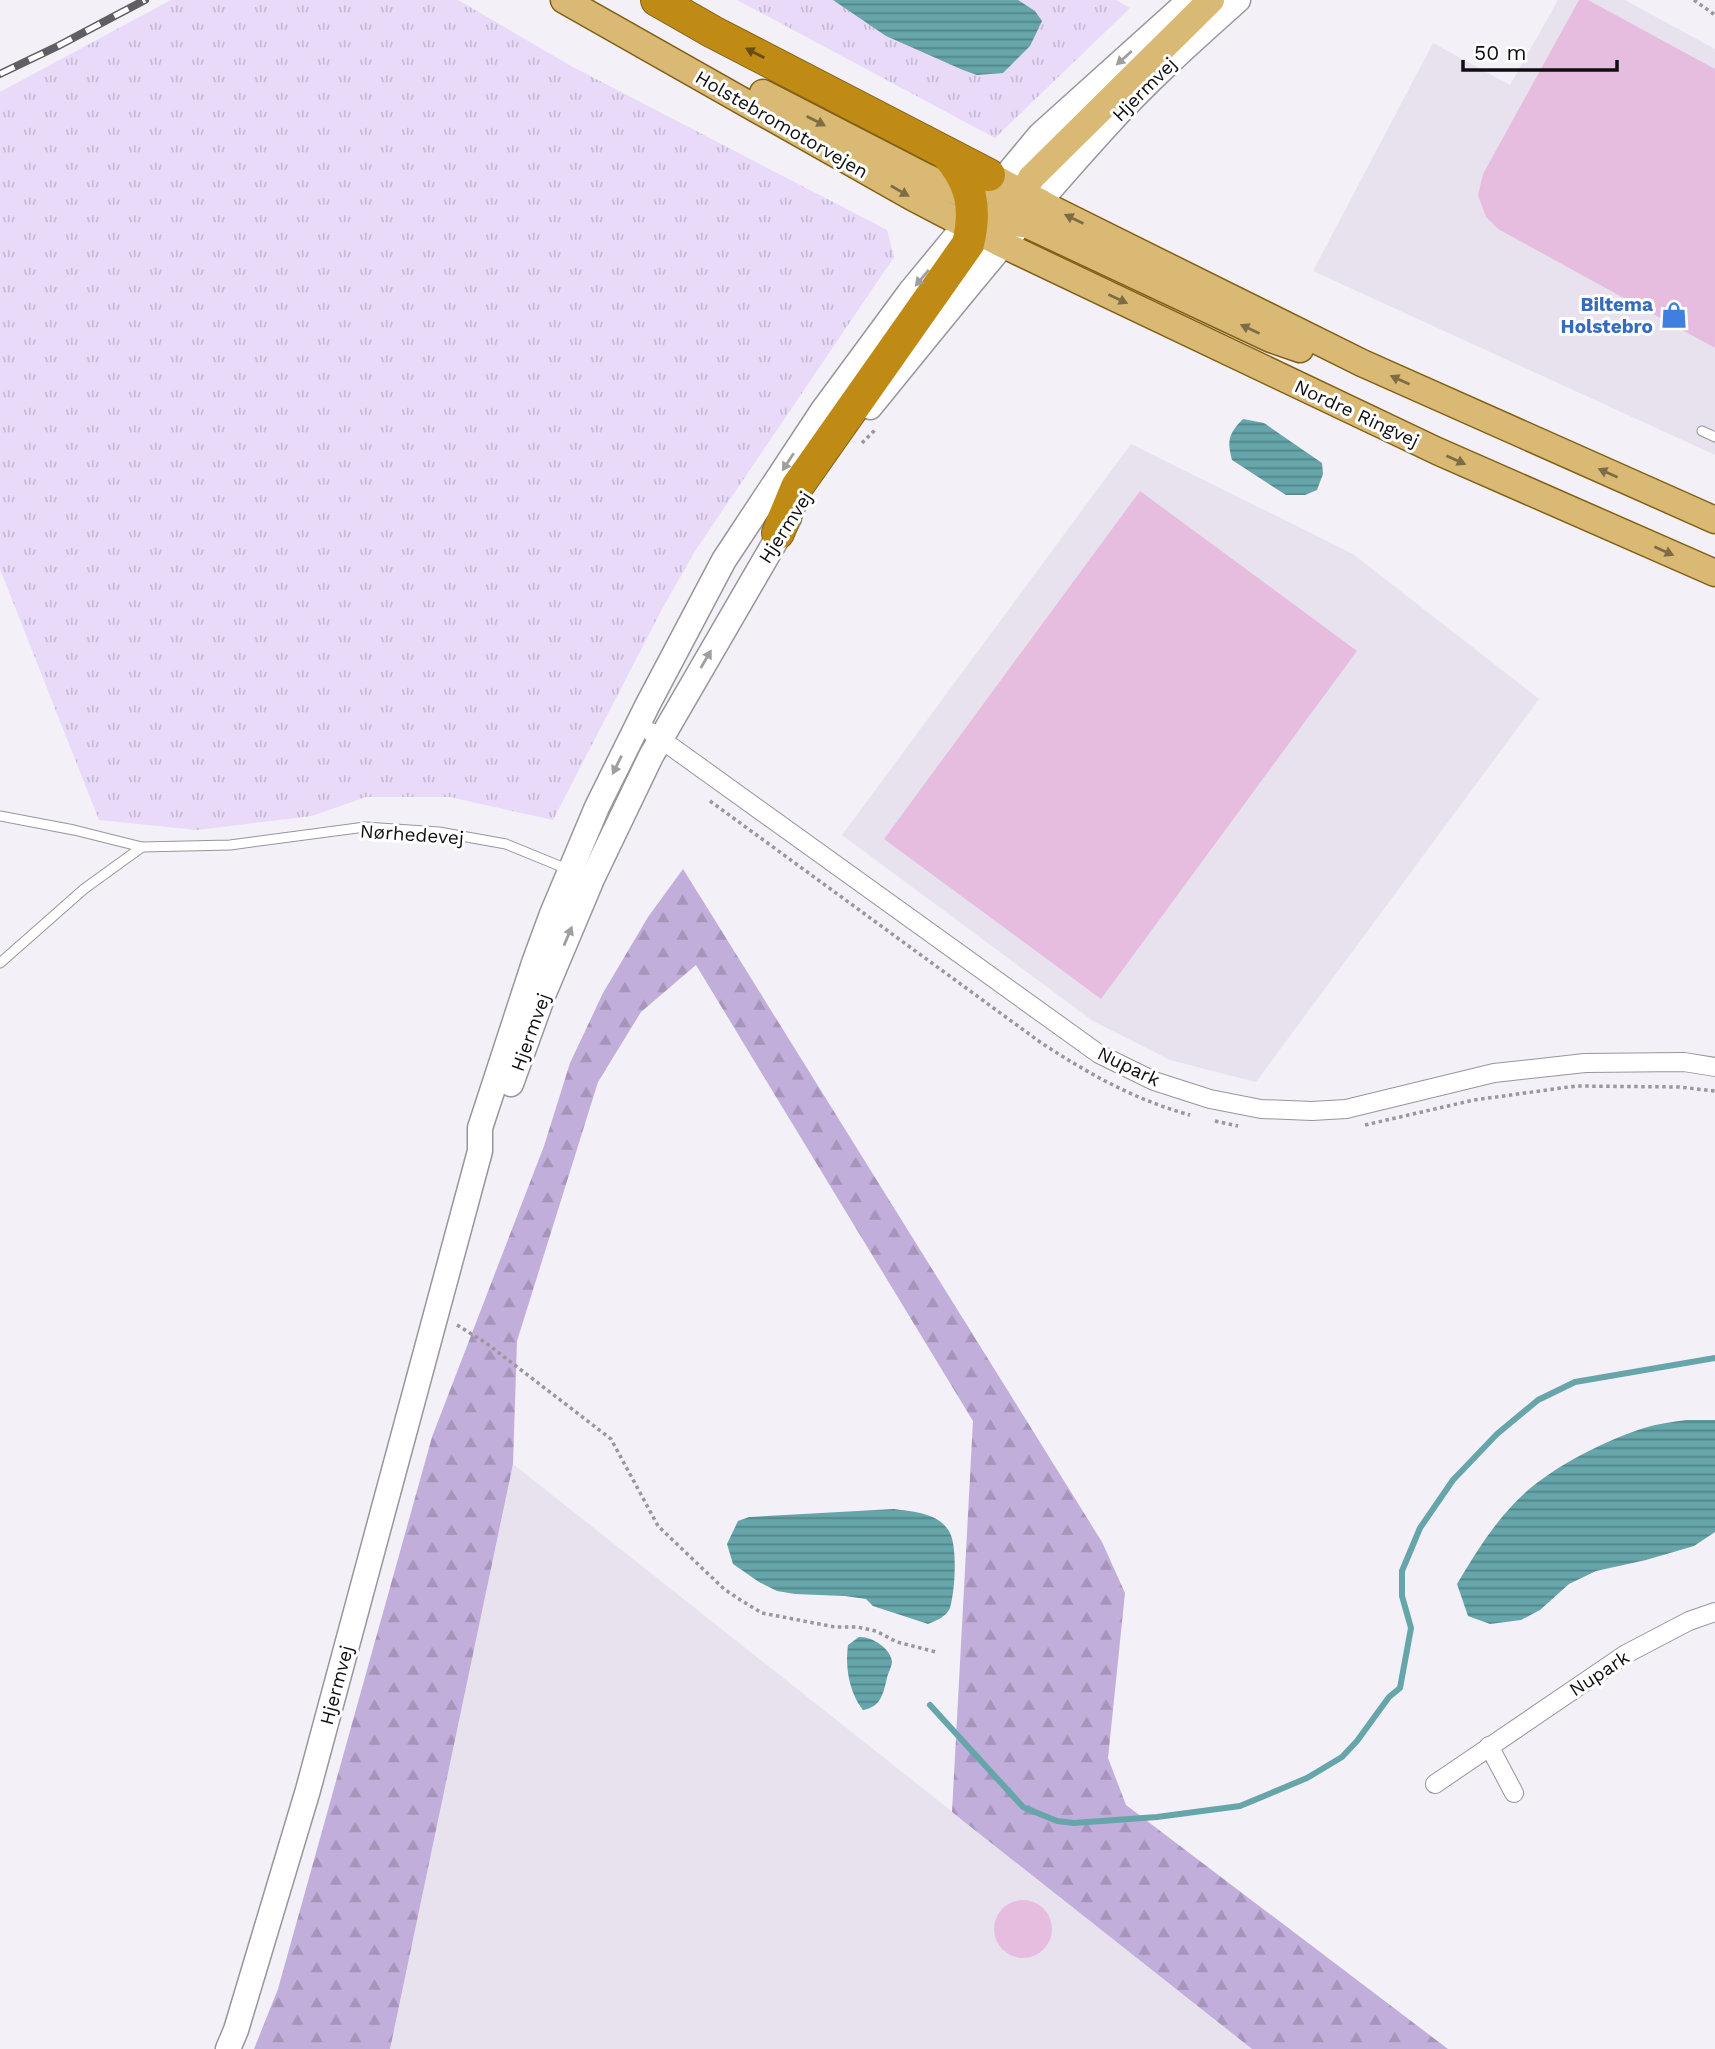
<svg xmlns="http://www.w3.org/2000/svg" width="1715" height="2049" viewBox="0 0 1715 2049" font-family="'Work Sans',sans-serif">
<style>
.built{fill:#e8e2ef}
.grass{fill:url(#grass-tufts)}
.forest{fill:url(#forest-firs)}
.water{fill:url(#water-rules)}
.lines{fill:none;stroke-linecap:round;stroke-linejoin:round}
.stream{stroke:#66a5a9;stroke-width:6}
.building{fill:#e7bddf}
.lane-casing{stroke:#98959b;stroke-width:11}
.street-casing{stroke:#98959b;stroke-width:20}
.secondary-casing{stroke:#98959b;stroke-width:27}
.primary-casing{stroke:#825f13;stroke-width:29}
.highway-casing{stroke:#825f13;stroke-width:34}
.path{stroke:#9a989d;stroke-width:3.5;stroke-dasharray:3.5 3.5;stroke-linecap:butt}
.lane{stroke:#fff;stroke-width:9}
.street{stroke:#fff;stroke-width:18}
.secondary{stroke:#fff;stroke-width:24}
.primary{stroke:#d9b973;stroke-width:26}
.highway{stroke:#c08b15;stroke-width:32}
.rail-casing{stroke:#605e62;stroke-width:8}
.rail{stroke:#fff;stroke-width:5;stroke-dasharray:16;stroke-linecap:butt}
.oneway{fill:#684c12}
.oneway2{fill:#9f9f9f}
.oneway3{fill:#7e6c46}
.labels{text-anchor:middle;stroke-width:6;stroke-linejoin:round;paint-order:stroke}
.street-label{font-size:19px;fill:#0f0e10;stroke:#fff}
.shop-label{font-size:19px;font-weight:bold;fill:#366cbe;stroke:#fff;text-anchor:end}
</style>
<defs>
<pattern id="grass-tufts" width="24" height="20" patternUnits="userSpaceOnUse" patternTransform="scale(1.75)"><rect width="24" height="20" fill="#e8daf8"/><path d="M3 7l-1-3M5 7V3M7 7l1-3M15 17l-1-3M17 17v-4M19 17l1-3" fill="none" stroke="#c6bad4"/></pattern>
<pattern id="forest-firs" width="22" height="20" patternUnits="userSpaceOnUse" patternTransform="scale(1.75)"><rect width="22" height="20" fill="#c2aeda"/><path d="M5 1l3.5 6h-7zM16 11l3.5 6h-7z" fill="#a694ba"/></pattern>
<pattern id="water-rules" width="6" height="5" patternUnits="userSpaceOnUse" patternTransform="scale(1.75)"><rect width="6" height="5" fill="#66a5a9"/><path d="M0 2.5h6" fill="none" stroke="#528588"/></pattern>
</defs>
<rect width="100%" height="100%" fill="#f3f0f7"/>
<g class="built">
<path d="M1558 0H1625L1715 49V455L1313 271 1433 43 1510 85Z"/>
<path d="M1131 444 1353 554 1539 699 1256 1082 1170 1060 1093 1021 842 835Z"/>
<path d="M513 1464 1252 2049H390Z"/>
</g>
<g class="grass">
<path d="M171 0H458L571 66 887 230 894 257 695 551 662 609 553 820 450 797H366L312 816 197 830 99 820 0 569V92Z"/>
<path d="M737 0H1116L1130 8 995 138Z"/>
</g>
<path class="forest" d="M683 869 1102 1542 1125 1593 1108 1758 1126 1805 1448 2049H1252L952 1812 973 1421 696 965 641 1012 598 1082 517 1341 513 1464 390 2049H254L278 1989 432 1437 544 1146 570 1063 603 993 648 917Z"/>
<g class="water">
<path d="M833 0H1018L1035 11 1042 21 1030 46 1003 73 977 75 963 70 886 36Z"/>
<path d="M1243 419 1264 423 1322 463 1323 474 1317 490 1305 495H1286L1232 460C1227 441 1228 434 1243 419Z"/>
<path d="M1686 1420H1715V1532L1694 1546 1646 1560 1596 1571 1569 1584 1540 1610 1521 1620 1490 1624 1468 1616 1457 1584C1473 1557 1489 1531 1510 1508 1541 1472 1599 1443 1644 1428 1657 1424 1672 1422 1686 1420Z"/>
<path d="M894 1509C913 1512 937 1512 949 1531 958 1546 955 1591 950 1608 947 1616 936 1621 928 1624L873 1606 866 1599 845 1596 795 1594 777 1591 759 1582 733 1564 727 1544 738 1521 749 1517Z"/>
<path d="M859 1637C871 1636 891 1648 892 1662 892 1666 888 1673 887 1678 883 1694 881 1707 863 1710 849 1692 845 1667 848 1645Z"/>
</g>
<g class="lines">
<path class="stream" d="M930 1705 1023 1807 1057 1821 1074 1823 1157 1817 1240 1806 1307 1778 1342 1757 1357 1741 1389 1697 1400 1688 1411 1628 1402 1596V1571L1420 1528 1453 1480 1497 1434 1538 1400 1575 1382 1715 1358"/>
</g>
<g class="building">
<path d="M1579 0H1588L1715 69V348L1498 229 1486 217 1478 195 1483 174Z"/>
<path d="M1140 491 1357 651 1101 999 884 839Z"/>
<circle cx="1023" cy="1929" r="29"/>
</g>
<g class="lines">
<defs>
<g id="lane">
<path d="M1702 431 1715 437"/>
<path d="M0 816 74 830 142 847 84 889 0 963"/>
<path d="M142 847 230 845 365 827 439 832 506 844 567 869"/>
</g>
<g id="street">
<path d="M651 732 1099 1054 1154 1081 1210 1099 1261 1109 1312 1111 1346 1109 1494 1073 1585 1063 1684 1062 1715 1067"/>
<path d="M1489 1746 1514 1793"/>
<path d="M1435 1784 1626 1654 1689 1621 1715 1612"/>
</g>
<g id="secondary">
<path d="M990 195 1040 135 1190 0"/>
<path d="M870 407C946 313 1022 219 1104 129 1145 83 1192 41 1238 0"/>
<path d="M511 1084 544 993 592 879 651 756 789 518"/>
<path d="M228 2049 236 2030 308 1790 480 1151V1128L534 963 552 914 597 807 648 704 724 560 823 410 910 292 962 229"/>
</g>
<g id="primary">
<path d="M564 0 912 197 1002 244 1437 451 1715 573"/>
<path d="M763 93 926 177 971 198 984 202 1006 205 1040 202"/>
<path d="M989 175 1052 209 1362 363 1715 520"/>
<path d="M1020 209 1023 194 1031 178 1211 0"/>
<path d="M984 222H1008L1028 225 1271 339 1300 349"/>
</g>
<g id="highway">
<path d="M657 0 713 32 989 175"/>
<path d="M778 533 797 487 968 244C977 207 971 181 946 153"/>
</g>
</defs>
<use href="#lane" class="lane-casing"/>
<use href="#street" class="street-casing"/>
<use href="#secondary" class="secondary-casing"/>
<use href="#primary" class="primary-casing"/>
<use href="#highway" class="highway-casing"/>
<g class="path">
<path d="M1694 0 1715 15"/>
<path d="M862 443 876 429"/>
<path d="M710 801 1040 1042C1087 1073 1135 1100 1190 1115"/>
<path d="M1215 1121 1238 1126"/>
<path d="M1365 1125 1474 1100 1576 1086 1679 1087 1715 1091"/>
<path d="M457 1325 486 1343 611 1439 658 1526 724 1589 742 1601 762 1613 835 1627H857L876 1631 897 1642 936 1652"/>
</g>
<use href="#lane" class="lane"/>
<use href="#street" class="street"/>
<use href="#secondary" class="secondary"/>
<use href="#primary" class="primary"/>
<use href="#highway" class="highway"/>
<defs>
<path id="rail" d="M0 74 58 46 145 0"/>
</defs>
<use href="#rail" class="rail-casing"/>
<use href="#rail" class="rail"/>
</g>
<defs><path id="oneway-solid" d="M-6-.8H1V-3.2L6.5 0L1 3.2V.8H-6Z" transform="scale(1.75)"/></defs>
<use class="oneway" href="#oneway-solid" transform="translate(755 53) rotate(-153)"/>
<g class="oneway2">
<use href="#oneway-solid" transform="translate(1124 58) rotate(138)"/>
<use href="#oneway-solid" transform="translate(922 278) rotate(130)"/>
<use href="#oneway-solid" transform="translate(788 462) rotate(123)"/>
<use href="#oneway-solid" transform="translate(706 659) rotate(-60)"/>
<use href="#oneway-solid" transform="translate(617 765) rotate(116)"/>
<use href="#oneway-solid" transform="translate(568 936) rotate(-67)"/>
</g>
<g class="oneway3">
<use href="#oneway-solid" transform="translate(816 121) rotate(27)"/>
<use href="#oneway-solid" transform="translate(900 191) rotate(30)"/>
<use href="#oneway-solid" transform="translate(1074 219) rotate(-154)"/>
<use href="#oneway-solid" transform="translate(1118 299) rotate(25)"/>
<use href="#oneway-solid" transform="translate(1250 329) rotate(-155)"/>
<use href="#oneway-solid" transform="translate(1400 380) rotate(-156)"/>
<use href="#oneway-solid" transform="translate(1456 460) rotate(24)"/>
<use href="#oneway-solid" transform="translate(1608 473) rotate(-156)"/>
<use href="#oneway-solid" transform="translate(1664 551) rotate(24)"/>
</g>
<defs>
<symbol id="shop-bare" viewBox="-9 -9 18 18"><path d="M-5-2.5h2.3a2.7 3.5 0 0 1 5.4 0H5L5.5 6h-11ZM-1.5-2.5h3a1.5 2.3 0 0 0-3 0Z" fill="#3f7fe0" stroke="#fff" stroke-width="2.5" paint-order="stroke"/></symbol>
</defs>
<g fill-rule="evenodd">
<use href="#shop-bare" x="1655" y="296" width="38" height="38"/>
</g>
<g class="labels">
<g class="street-label">
<text transform="translate(1144 89) rotate(-45)" y="7">Hjermvej</text>
<text transform="translate(782 124) rotate(30)" y="7">Holstebromotorvejen</text>
<text transform="translate(1357 413) rotate(25)" y="7">Nordre Ringvej</text>
<text transform="translate(785 527) rotate(-57)" y="7">Hjermvej</text>
<text transform="translate(412 834) rotate(4)" y="7">Nørhedevej</text>
<text transform="translate(530 1032) rotate(-70)" y="7">Hjermvej</text>
<text transform="translate(1129 1066) rotate(26)" y="7">Nupark</text>
<text transform="translate(1599 1673) rotate(-33)" y="7">Nupark</text>
<text transform="translate(336 1685) rotate(-75)" y="7">Hjermvej</text>
</g>
<g class="shop-label">
<text x="1653" y="311">Biltema<tspan x="1653" dy="22">Holstebro</tspan></text>
</g>
</g>
<path d="M1463 60v10h154v-10" fill="none" stroke="#0f0e10" stroke-width="3.5"/>
<text x="1474" y="60" font-size="21" fill="#0f0e10" stroke="#ffffff" stroke-width="5" paint-order="stroke">50 m</text>
</svg>
